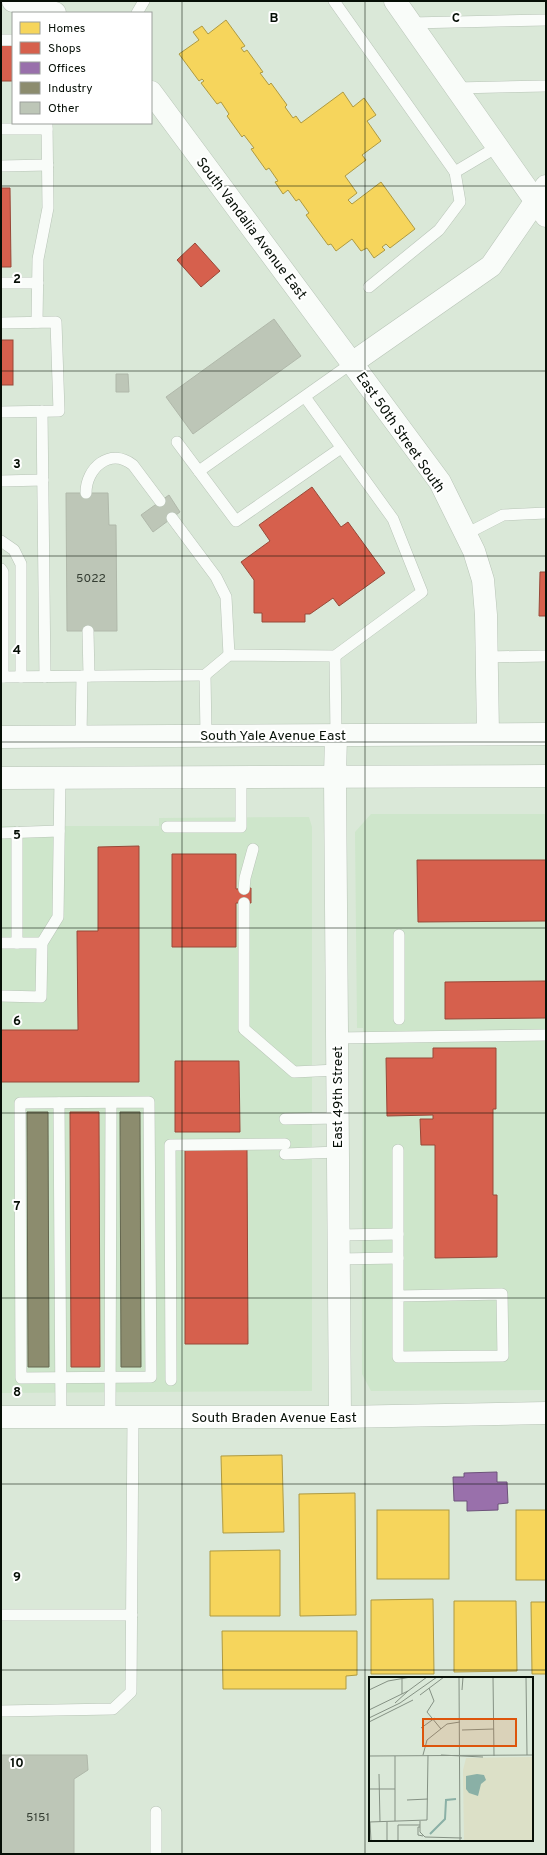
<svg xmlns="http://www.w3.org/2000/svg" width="547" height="1855" viewBox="0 0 547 1855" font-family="Overpass,sans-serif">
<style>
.built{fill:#cee6cb}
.homes{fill:#f6d55c;stroke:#ae9a42}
.shops{fill:#d6604d;stroke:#984838}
.offices{fill:#9970ab;stroke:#6d537a}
.industry{fill:#8c8c6e;stroke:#64664f}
.building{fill:#bdc6b7;stroke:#b0b8aa}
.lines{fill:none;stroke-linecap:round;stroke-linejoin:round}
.service-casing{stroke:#b8c4b7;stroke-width:12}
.minor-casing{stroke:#b8c4b7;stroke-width:23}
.primary-casing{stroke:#b8c4b7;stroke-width:23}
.service{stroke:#f9fcf9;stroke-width:11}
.minor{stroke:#f9fcf9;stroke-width:22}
.primary{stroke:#f9fcf9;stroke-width:22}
.grid{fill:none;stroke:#060f06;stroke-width:1;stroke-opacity:0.55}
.labels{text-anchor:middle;stroke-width:4;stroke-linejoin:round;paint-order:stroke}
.number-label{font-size:12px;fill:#343d32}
.street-label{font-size:14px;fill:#060f06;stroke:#fff}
.inset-river{fill:none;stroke:#8ab0a6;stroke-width:2}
.inset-road{fill:none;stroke:#859184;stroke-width:1}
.view{fill:#dd550c;fill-opacity:0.15;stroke:#dd550c;stroke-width:2}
.inset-edge{fill:none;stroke:#060f06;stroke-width:2}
.grid-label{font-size:13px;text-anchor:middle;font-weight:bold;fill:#060f06;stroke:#fff;stroke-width:4;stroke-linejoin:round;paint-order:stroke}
</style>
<rect width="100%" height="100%" fill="#dae8d8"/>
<g class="built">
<path d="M371 814H546V1390L371 1391 362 1374 363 1028H357L355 832Z"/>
<path d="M309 817 312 827V1391L1 1393V826H159V818Z"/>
</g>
<g class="homes">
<path d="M226 20 245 46 241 48 244 52 247 50 263 72 260 73 269 85 271 83 287 105 285 107 293 118 296 116 301 123 343 92 353 107 364 98 376 115 367 121 381 141 362 155 366 160 345 176 357 193 348 200 352 204 381 182 415 229 390 248 386 244 382 247 385 250 374 258 367 248 361 251 352 239 336 251 331 244 328 245 306 215 309 213 299 199 296 201 288 190 283 194 275 182 278 181 269 168 266 170 251 149 254 148 244 135 242 137 227 116 229 114 221 102 217 104 201 83 204 81 202 79 199 81 179 54 199 40 193 32 202 26 208 34Z"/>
<path d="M282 1455 284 1532 223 1533 221 1456Z"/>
<path d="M355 1493 356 1615 300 1616 299 1494Z"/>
<rect x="377" y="1510" width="72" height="69"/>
<rect x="516" y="1510" width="30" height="70"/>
<path d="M280 1550V1616H210V1551Z"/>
<path d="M433 1599 434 1674H371V1600Z"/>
<path d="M454 1601H516L517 1671 454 1672Z"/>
<path d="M531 1602H546V1674H532Z"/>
<path d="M222 1631H357V1675L346 1676V1689H223Z"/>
</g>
<g class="shops">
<rect x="1" y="41" width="12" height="40"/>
<path d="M1 188H10L11 267H1Z"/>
<path d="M195 243 220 271 201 287 177 260Z"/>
<rect x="1" y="340" width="12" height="45"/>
<path d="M312 487 341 527 348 522 385 573 339 606 333 598 310 614H305V622H262V613H254V580L241 562 270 541 259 525Z"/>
<path d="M540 572H546V616H539Z"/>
<path d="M139 846V1082H1V1030H78L77 931H98V847Z"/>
<path d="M172 854H236V889L251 888V903H236V947H172Z"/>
<path d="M417 860H546V921L418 922Z"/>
<path d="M546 981V1018L445 1019V982Z"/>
<path d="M433 1048H496V1109H493V1195H497V1257L435 1258V1145H421L420 1119H433V1115L387 1116 386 1058H433Z"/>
<path d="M175 1061H239L240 1132H175Z"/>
<path d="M70 1112H99L100 1367H71Z"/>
<path d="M247 1149 248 1344H185V1150Z"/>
</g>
<path class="offices" d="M497 1472V1482H507L508 1503 498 1504V1510L467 1511V1501H454L453 1477H464V1473Z"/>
<g class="industry">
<path d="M27 1112H48L49 1367H28Z"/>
<path d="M120 1112H140L141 1367H121Z"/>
</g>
<g class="building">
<path d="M274 319 301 356 193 434 166 397Z"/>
<path d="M116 374H128L129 392H116Z"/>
<path d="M66 493H108L109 525H116L117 631H67Z"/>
<path d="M169 495 180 512 153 532 141 515Z"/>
<path d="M1 1755H87L88 1770 74 1779V1854H1Z"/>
</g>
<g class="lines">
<defs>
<g id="service">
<path d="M334 1 455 172 497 147"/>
<path d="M137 13 144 1"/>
<path d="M411 23 546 20"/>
<path d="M1 40H13"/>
<path d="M456 88 546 86"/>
<path d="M1 129H47"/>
<path d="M1 166 48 165"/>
<path d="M1 283H38"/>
<path d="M369 287 439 230 460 202 455 172"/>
<path d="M37 322 38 259 48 208 47 123"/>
<path d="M1 323 56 322 59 411 1 412"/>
<path d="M42 411 45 677"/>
<path d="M177 442 236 521 341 448"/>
<path d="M199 471 352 363"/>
<path d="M1 481 43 480"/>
<path d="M86 493C86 468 110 447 133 465L160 501"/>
<path d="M172 518 216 577 226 597 229 655"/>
<path d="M466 534 503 515 546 513"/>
<path d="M1 541 14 550 21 564V677"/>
<path d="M1 569 3 572V677"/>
<path d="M88 631 89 676"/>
<path d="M335 656 336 735"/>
<path d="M487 657 546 656"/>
<path d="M205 675 206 735"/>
<path d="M1 677 205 675 229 655 335 656 422 592 393 519 305 397"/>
<path d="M81 737 82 676"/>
<path d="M167 827H241V777"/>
<path d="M17 832V943"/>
<path d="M1 833 59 831"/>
<path d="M244 889 245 878 253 849"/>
<path d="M244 903V1029L294 1072 337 1070"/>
<path d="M399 935V1019"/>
<path d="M1 943H42"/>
<path d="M1 996 41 997 42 943 58 917 60 778"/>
<path d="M337 1038 546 1035"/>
<path d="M149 1102 151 1377 21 1378 20 1103Z"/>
<path d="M59 1103 61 1417"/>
<path d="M285 1119 337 1118"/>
<path d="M398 1150V1357L503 1356 502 1294 398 1296"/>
<path d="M285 1154 338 1152"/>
<path d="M339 1235 398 1234"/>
<path d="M339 1259 398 1258"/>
<path d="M171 1380 170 1145 285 1144"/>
<path d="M110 1417 111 1103"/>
<path d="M1 1615H132"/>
<path d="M1 1711 113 1709 131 1692 133 1417"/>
<path d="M156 1812V1854"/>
</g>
<g id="minor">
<path d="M13 1 55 13"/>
<path d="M395 1 546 216"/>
<path d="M151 92 440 482 474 551 483 580 486 615 488 734"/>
<path d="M352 363 491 266 546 186"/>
<path d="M335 777 340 1417"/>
<path d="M1 1417H340L546 1413"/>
</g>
<g id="primary">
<path d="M1 737 546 734"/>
<path d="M335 777 336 735"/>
<path d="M1 778 546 776"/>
</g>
</defs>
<use href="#service" class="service-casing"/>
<use href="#minor" class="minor-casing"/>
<use href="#primary" class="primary-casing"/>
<use href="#service" class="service"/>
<use href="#minor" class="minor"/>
<use href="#primary" class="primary"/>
</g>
<path class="grid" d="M182 1V1854M365 1V1854M1 186H546M1 371H546M1 556H546M1 742H546M1 928H546M1 1113H546M1 1298H546M1 1484H546M1 1670H546"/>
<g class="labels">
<g class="number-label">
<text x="91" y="582">5022</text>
<text x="38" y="1821">5151</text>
</g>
<g class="street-label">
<text transform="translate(252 228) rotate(53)" y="5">South Vandalia Avenue East</text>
<text transform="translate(401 432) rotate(55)" y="5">East 50th Street South</text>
<text x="273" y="740">South Yale Avenue East</text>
<text transform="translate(337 1097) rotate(-90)" y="5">East 49th Street</text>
<text x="274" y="1422">South Braden Avenue East</text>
</g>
</g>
<g transform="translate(369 1677)">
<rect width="164" height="164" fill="#dae8d8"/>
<path d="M164 80V164H95L94 93 97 81Z" fill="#dce0c7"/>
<path d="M108 97 115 98 117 103 112 107 109 119 100 116 97 112V99Z" fill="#8ab0a6"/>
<path class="inset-river" d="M61 157 76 142 77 123 87 122"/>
<path class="inset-road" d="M90 0 91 164M124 0 125 79M157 0 158 78M60 11 65 24 58 35 72 52M0 13 19 4 42 0M93 13 94 0M33 17V0M51 18 75 0M26 26 39 14M0 33 39 14 58 0M0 41 31 26 68 0M0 45 44 23M52 51 66 41M93 53 125 52M54 78 58 63 78 47 91 45M72 78 114 80M0 79 164 78M10 97 11 145M0 112H26M38 123 59 122M26 144V79M51 144V155L56 160 93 161M0 145 58 143 59 78M1 145 2 164M51 150H49V158L54 159M18 164V145M29 164V148H51"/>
<path class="view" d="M54 42H147V69H54Z"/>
<rect width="164" height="164" class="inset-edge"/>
</g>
<g class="grid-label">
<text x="274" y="22">B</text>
<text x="456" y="22">C</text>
<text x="17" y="283">2</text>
<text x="17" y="468">3</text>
<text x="17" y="654">4</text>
<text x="17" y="839">5</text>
<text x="17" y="1025">6</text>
<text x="17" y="1210">7</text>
<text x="17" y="1396">8</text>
<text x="17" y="1581">9</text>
<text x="17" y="1767">10</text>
</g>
<rect width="547" height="1855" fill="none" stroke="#060f06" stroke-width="4"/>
<rect x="12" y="12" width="140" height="112" fill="#ffffff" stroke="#9b9f9b"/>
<rect x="20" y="22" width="20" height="12" fill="#f6d55c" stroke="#9b9f9b"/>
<text x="48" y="32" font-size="12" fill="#060f06">Homes</text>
<rect x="20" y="42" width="20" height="12" fill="#d6604d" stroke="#9b9f9b"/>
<text x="48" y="52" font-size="12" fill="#060f06">Shops</text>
<rect x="20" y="62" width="20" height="12" fill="#9970ab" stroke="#9b9f9b"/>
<text x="48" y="72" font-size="12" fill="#060f06">Offices</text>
<rect x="20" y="82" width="20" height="12" fill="#8c8c6e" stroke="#9b9f9b"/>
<text x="48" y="92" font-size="12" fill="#060f06">Industry</text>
<rect x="20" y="102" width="20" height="12" fill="#bdc6b7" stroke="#9b9f9b"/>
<text x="48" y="112" font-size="12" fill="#060f06">Other</text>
</svg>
